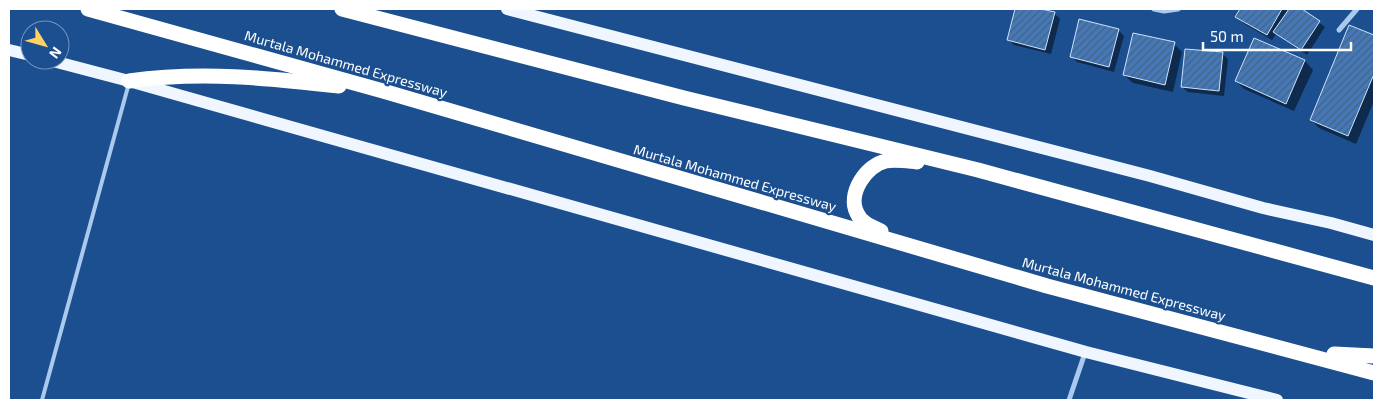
<svg xmlns="http://www.w3.org/2000/svg" width="1383" height="409" viewBox="0 0 1383 409" font-family="'Exo 2',sans-serif">
<style>
.shadow{fill:#0007}
.building{fill:url(#building-hatch);stroke:#cfe3fa}
.lines{fill:none;stroke-linecap:round;stroke-linejoin:round}
.lane{stroke:#a9c9ee;stroke-width:4}
.street{stroke:#a9c9ee;stroke-width:5}
.primary{stroke:#f0f6ff;stroke-width:12}
.highway{stroke:#fff;stroke-width:15}
.labels{text-anchor:middle;stroke-width:4.5;stroke-linejoin:round;paint-order:stroke}
.street-label{font-size:14px;fill:#fff;stroke:#1b4f8f}
</style>
<defs>
<pattern id="building-hatch" width="6" height="6" patternUnits="userSpaceOnUse" patternTransform="scale(1.25)"><rect width="6" height="6" fill="#4478b7"/><path d="M-1 1l2-2M0 6l6-6M5 7l2-2" fill="none" stroke="#486282"/></pattern>
</defs>
<rect width="100%" height="100%" fill="#1b4f8f"/>
<g class="shadow">
<path d="M1016 9H1035L1054 13 1060 19 1051 54 1014 45 1009 40Z"/>
<path d="M1242 9H1300L1325 27 1307 55 1276 34 1272 40 1243 23 1237 17Z"/>
<path d="M1350 27 1374 37V101L1356 144 1319 128 1311 120Z"/>
<path d="M1118 30 1124 36 1114 72 1077 62 1071 56Z"/>
<path d="M1255 39 1305 61 1313 70 1294 111 1244 89 1236 81Z"/>
<path d="M1174 44 1182 52 1173 92 1133 83 1124 75Z"/>
<path d="M1222 53 1228 59 1224 96 1188 92 1182 87Z"/>
</g>
<g class="building">
<path d="M1015 9H1041L1055 12 1045 50 1007 40Z"/>
<path d="M1240 9H1282L1267 35 1235 17Z"/>
<path d="M1289 9H1302L1320 21 1301 50 1273 32Z"/>
<path d="M1079 19 1119 29 1109 67 1070 57Z"/>
<path d="M1349 25 1374 35V74L1348 136 1310 120Z"/>
<path d="M1133 33 1175 42 1165 85 1123 75Z"/>
<path d="M1254 38 1305 60 1286 104 1235 81Z"/>
<path d="M1185 49 1223 52 1219 91 1181 87Z"/>
</g>
<g class="lines">
<path class="lane" d="M42 400 129 83"/>
<g class="street">
<path d="M1154 9 1164 11 1178 9"/>
<path d="M1339 30 1357 9"/>
<path d="M1069 400 1085 353"/>
</g>
<g class="primary">
<path d="M507 9 1150 176 1263 208 1331 223 1374 235"/>
<path d="M9 50 30 55"/>
<path d="M49 60 129 81 1086 352 1277 400"/>
</g>
<g class="highway">
<path d="M88 9 383 91 1047 286 1374 373"/>
<path d="M342 9 684 98 978 170 1374 278"/>
<path d="M129 81C201 71 268 78 339 86"/>
<path d="M881 231C872 227 861 223 857 213 847 194 866 165 886 161 895 159 907 161 917 162"/>
<path d="M1334 354 1374 356"/>
</g>
</g>
<g class="labels">
<g class="street-label">
<text transform="translate(346 64) rotate(16)" y="5">Murtala Mohammed Expressway</text>
<text transform="translate(735 178) rotate(16)" y="5">Murtala Mohammed Expressway</text>
<text transform="translate(1124 289) rotate(15)" y="5">Murtala Mohammed Expressway</text>
</g>
</g>
<rect width="1383" height="409" fill="none" stroke="#ffffff" stroke-width="20"/>
<g transform="translate(45 45) rotate(127)"><circle r="24" fill="#1b4f8f" stroke="#7695bc"/>
<path d="M0-4L9 19L0 12L-9 19Z" fill="#ffd166"/>
<text y="-8" font-size="14" font-weight="bold" text-anchor="middle" fill="#ffffff">N</text>
</g>
<path d="M1203 42v8h148v-8" fill="none" stroke="#ffffff" stroke-width="2.5"/>
<text x="1210" y="42" font-size="15" fill="#ffffff" stroke="#1b4f8f" stroke-width="4" paint-order="stroke">50 m</text>
</svg>
